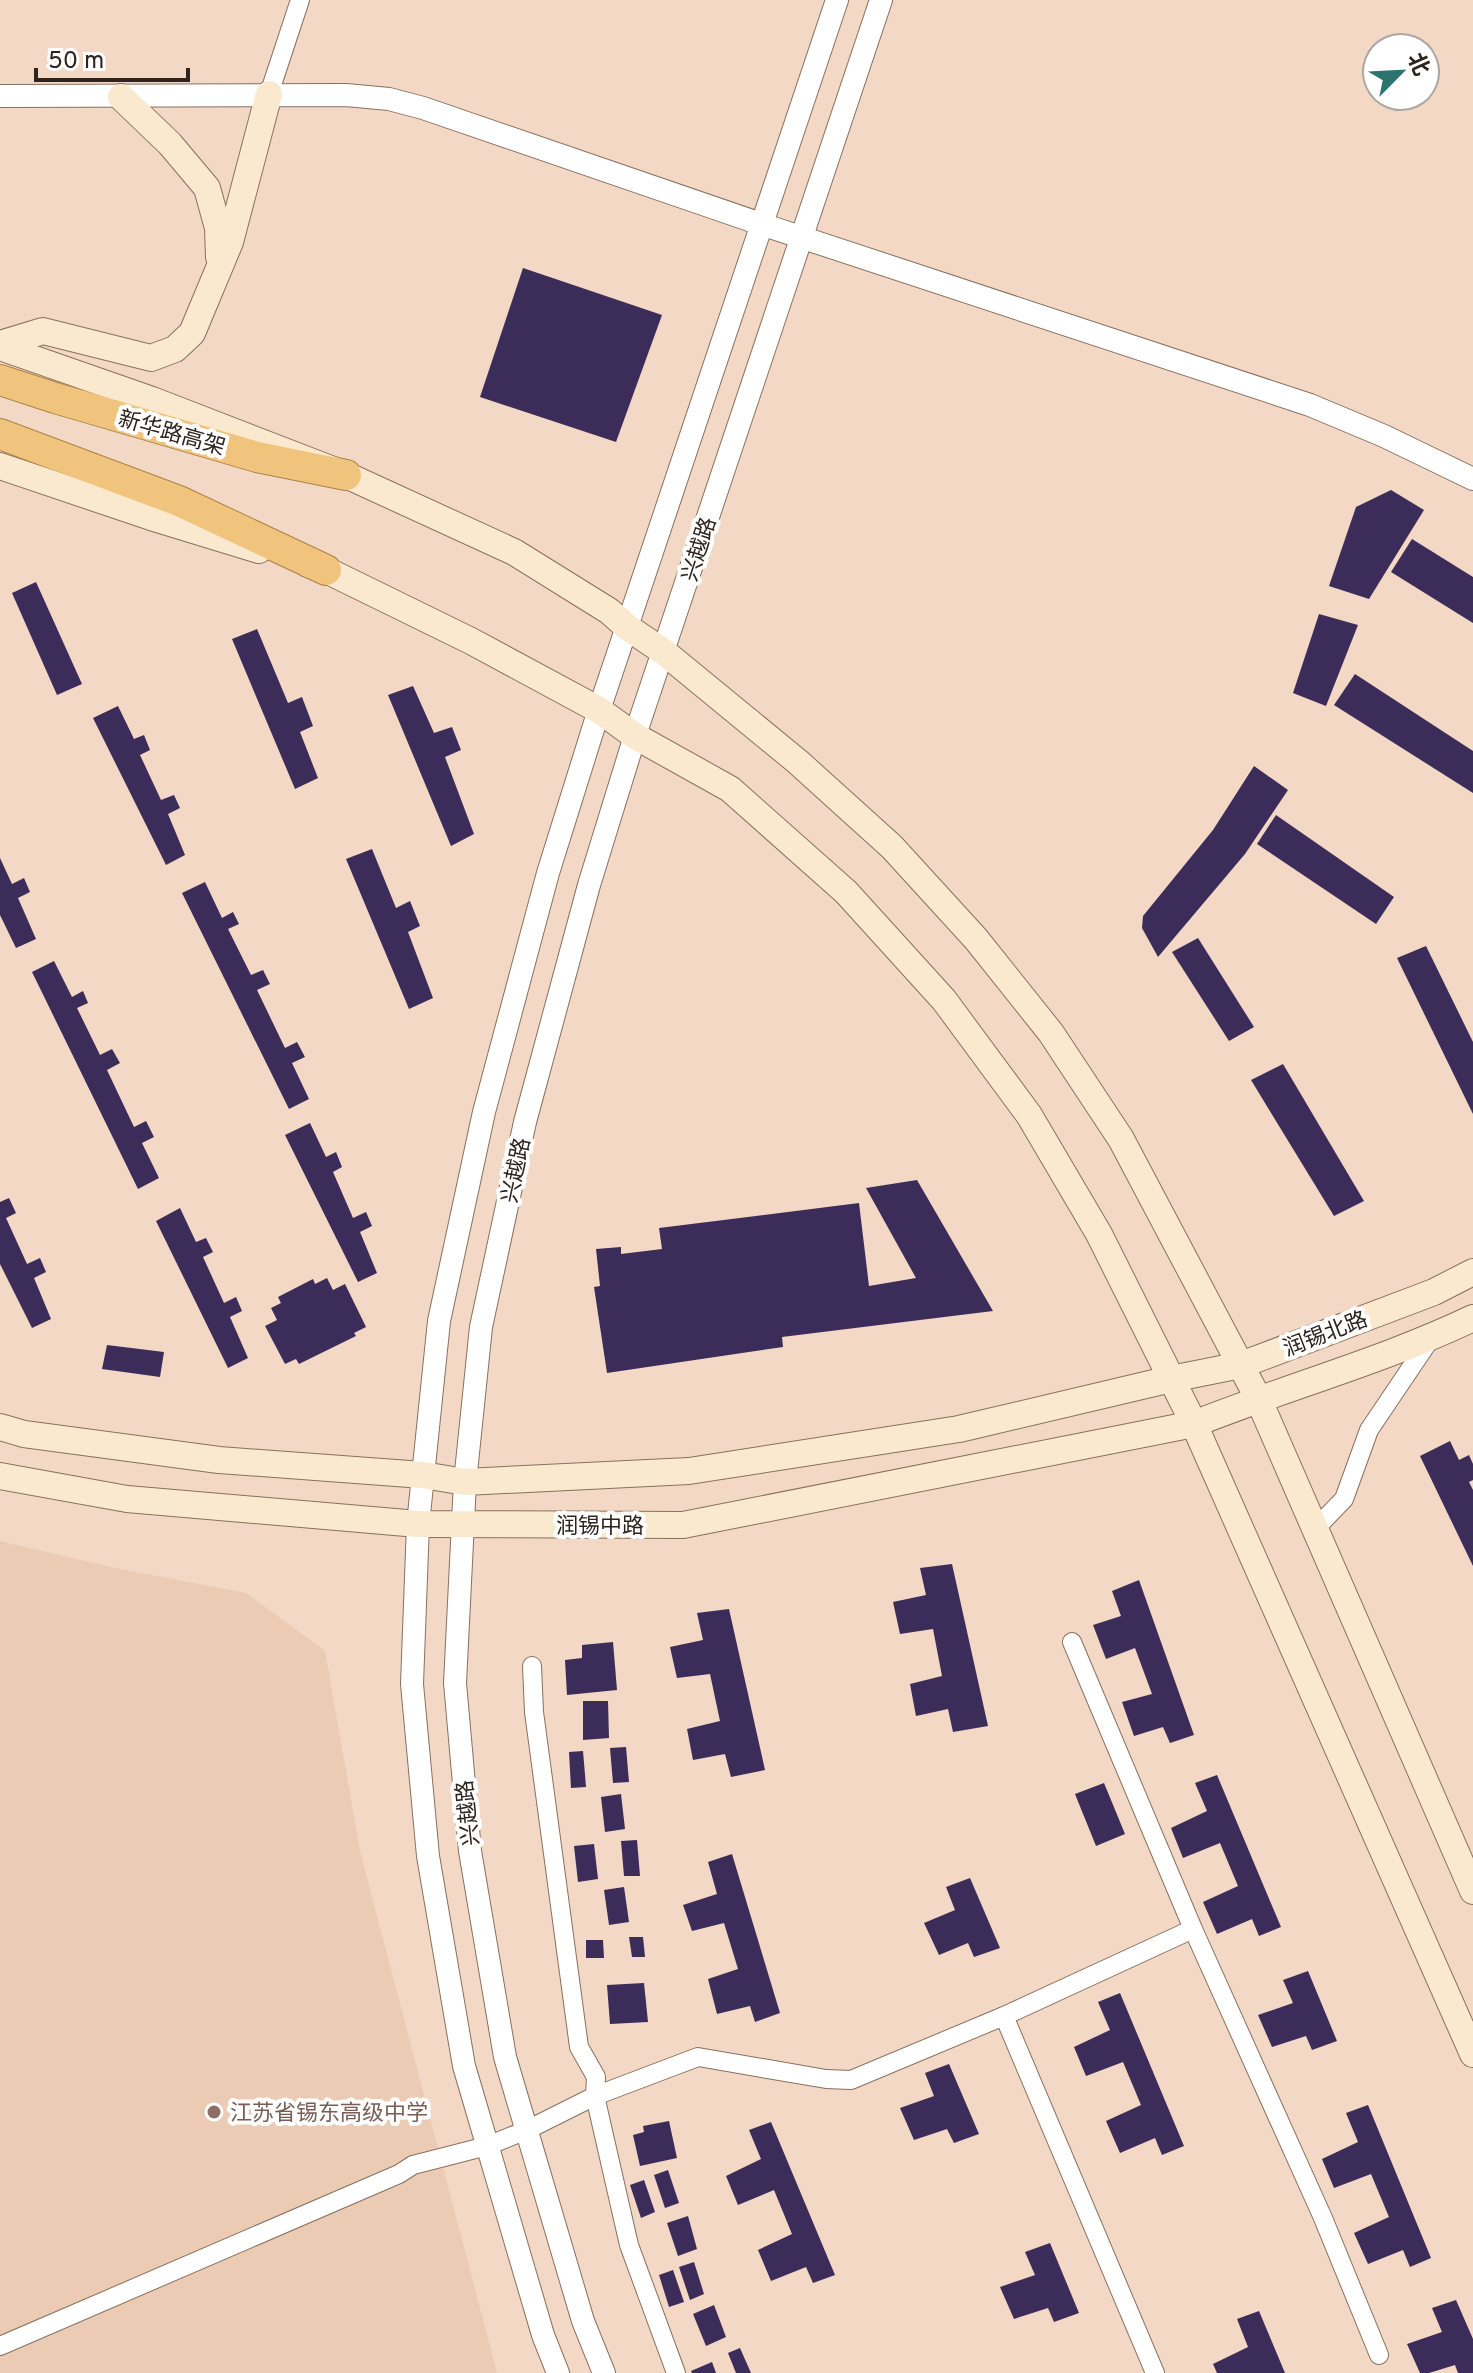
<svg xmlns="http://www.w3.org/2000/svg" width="1473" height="2373" viewBox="0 0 1473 2373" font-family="Overpass,'Noto Sans SC',sans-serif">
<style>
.built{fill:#ebcbb3}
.building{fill:#3b2c59}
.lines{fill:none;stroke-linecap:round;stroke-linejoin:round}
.minor-casing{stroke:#88705f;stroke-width:20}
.tertiary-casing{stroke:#88705f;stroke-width:24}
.secondary-casing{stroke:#88705f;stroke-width:28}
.trunk-casing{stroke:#aa8245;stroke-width:32}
.minor{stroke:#fff;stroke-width:18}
.tertiary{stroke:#fff;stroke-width:22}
.secondary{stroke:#fae9ce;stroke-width:26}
.trunk{stroke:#f0c47c;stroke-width:30}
.education-dot{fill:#8d6e63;stroke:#fff;stroke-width:3}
.labels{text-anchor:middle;stroke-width:8;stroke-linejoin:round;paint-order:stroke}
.street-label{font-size:22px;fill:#2e241d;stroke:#fff}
.education-label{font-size:22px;fill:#785e54;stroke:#fff;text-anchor:start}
</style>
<rect width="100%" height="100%" fill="#f3d8c5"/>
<path class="built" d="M0 1541 115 1568 246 1593 325 1651 360 1851 497 2373H0Z"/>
<g class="building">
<path d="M523 268 662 315 616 442 480 397Z"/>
<path d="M1391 490 1424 510 1369 599 1329 586 1356 507Z"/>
<path d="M1412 539 1473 577V623L1391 572Z"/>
<path d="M36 582 82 684 57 695 12 593Z"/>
<path d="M1319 614 1358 625 1326 706 1293 693Z"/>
<path d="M257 629 288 703 302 697 313 726 300 732 318 778 295 789 232 639Z"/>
<path d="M1355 674 1473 751V793L1334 705Z"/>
<path d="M413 686 434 733 452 727 461 750 445 757 474 834 451 846 388 695Z"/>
<path d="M118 706 134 739 144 735 150 750 140 755 161 800 174 795 180 808 168 814 185 855 166 865 93 718Z"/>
<path d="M1254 766 1288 790 1245 854 1158 957 1142 928 1143 916 1213 830Z"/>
<path d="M1276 815 1394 897 1376 924 1257 844Z"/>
<path d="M372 849 396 908 410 901 420 926 408 932 433 998 409 1009 346 859Z"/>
<path d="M0 858 12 884 24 878 30 892 18 898 36 939 16 948 0 915Z"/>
<path d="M205 882 222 918 233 912 239 924 228 929 251 975 263 970 270 984 257 990 285 1048 297 1042 305 1057 292 1063 309 1099 289 1109 182 893Z"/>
<path d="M1198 938 1254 1027 1229 1041 1172 952Z"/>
<path d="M1426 946 1473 1042V1114L1397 958Z"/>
<path d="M54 961 72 997 83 991 88 1003 77 1008 100 1055 112 1049 120 1063 107 1070 134 1127 146 1121 154 1137 142 1143 159 1178 138 1189 32 972Z"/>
<path d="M1283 1064 1364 1201 1334 1216 1251 1080Z"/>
<path d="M310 1123 326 1157 336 1152 342 1167 333 1172 353 1218 366 1212 372 1226 360 1232 377 1273 358 1282 285 1135Z"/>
<path d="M917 1180 993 1311 782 1337 783 1347 607 1373 594 1287 600 1286 596 1249 621 1247V1254L662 1249 659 1228 859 1203 869 1286 916 1278 866 1188Z"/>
<path d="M9 1198 16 1213 6 1218 27 1264 40 1258 46 1272 34 1278 51 1319 32 1328 0 1264V1202Z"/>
<path d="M180 1208 196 1242 206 1238 213 1252 203 1257 224 1303 236 1297 242 1311 230 1317 248 1358 228 1368 156 1221Z"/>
<path d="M327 1278 333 1290 345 1284 366 1327 354 1333 356 1336 299 1364 296 1359 285 1364 265 1326 277 1320 271 1308 281 1303 278 1297 313 1279 315 1284Z"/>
<path d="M107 1345 164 1352 160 1377 102 1369Z"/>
<path d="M1450 1441 1459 1460 1469 1455 1473 1464V1480L1469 1482 1473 1490V1566L1420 1456Z"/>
<path d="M952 1564 988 1726 953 1732 948 1709 916 1716 910 1684 942 1676 933 1629 900 1634 893 1602 926 1595 920 1568Z"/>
<path d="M1139 1580 1194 1735 1170 1743 1163 1727 1134 1736 1122 1702 1152 1694 1135 1648 1106 1659 1093 1625 1121 1616 1112 1591Z"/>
<path d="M729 1609 765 1770 731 1777 725 1754 693 1760 687 1729 720 1721 710 1674 677 1678 670 1647 703 1640 697 1613Z"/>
<path d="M613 1642 617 1690 567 1695 565 1660 582 1658V1645Z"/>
<path d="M583 1701H608L609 1738 583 1740Z"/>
<path d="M626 1747 629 1782 613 1783 610 1748Z"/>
<path d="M583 1751 586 1787 571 1788 569 1752Z"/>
<path d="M1217 1775 1281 1927 1259 1936 1252 1919 1217 1934 1203 1902 1238 1886 1220 1843 1183 1858 1171 1828 1207 1811 1195 1783Z"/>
<path d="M1104 1783 1125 1834 1096 1846 1075 1794Z"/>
<path d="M621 1794 625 1829 605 1832 601 1797Z"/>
<path d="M637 1840 640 1876H624L621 1841Z"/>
<path d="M594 1844 598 1879 578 1882 574 1846Z"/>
<path d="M732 1854 780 2013 755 2022 750 2006 717 2014 708 1979 738 1969 724 1923 692 1931 683 1905 717 1894 708 1862Z"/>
<path d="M970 1878 1000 1948 974 1957 968 1943 939 1955 924 1923 955 1910 946 1887Z"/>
<path d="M624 1887 629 1922 609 1925 604 1890Z"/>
<path d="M629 1937H643L645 1957H632Z"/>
<path d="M586 1940H603L604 1958H586Z"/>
<path d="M1308 1971 1337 2041 1312 2050 1306 2036 1272 2047 1258 2015 1293 2003 1283 1980Z"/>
<path d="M644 1983 648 2022 610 2024 607 1985Z"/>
<path d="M1120 1993 1184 2146 1162 2155 1155 2138 1120 2153 1106 2121 1141 2105 1123 2062 1086 2076 1074 2047 1110 2030 1098 2002Z"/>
<path d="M949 2064 979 2134 954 2143 947 2129 914 2140 900 2108 934 2096 925 2073Z"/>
<path d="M1368 2105 1431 2258 1410 2267 1403 2250 1368 2264 1354 2233 1389 2217 1371 2174 1334 2188 1322 2159 1358 2142 1346 2113Z"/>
<path d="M669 2121 677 2158 640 2166 633 2135 644 2132 643 2126Z"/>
<path d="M771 2122 835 2275 813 2283 806 2267 771 2281 758 2250 792 2234 774 2190 738 2205 726 2176 761 2159 749 2130Z"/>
<path d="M668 2170 679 2203 665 2208 654 2175Z"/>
<path d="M644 2180 655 2212 641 2218 630 2185Z"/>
<path d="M688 2216 697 2249 678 2256 667 2223Z"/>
<path d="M1050 2243 1079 2313 1054 2322 1048 2308 1014 2319 1000 2287 1035 2275 1025 2252Z"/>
<path d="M694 2262 704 2294 690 2300 679 2267Z"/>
<path d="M673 2270 684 2302 669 2307 659 2275Z"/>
<path d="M1456 2300 1473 2339V2373H1458L1455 2365 1429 2373H1420L1407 2344 1442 2332 1432 2308Z"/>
<path d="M714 2305 726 2337 706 2346 693 2314Z"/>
<path d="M1259 2311 1285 2373H1217L1213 2364 1248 2347 1237 2319Z"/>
<path d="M740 2348 751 2373H736L728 2353Z"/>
<path d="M712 2362 716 2373H692L691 2371Z"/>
</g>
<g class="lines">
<defs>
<g id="minor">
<path d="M269 94 300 0"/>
<path d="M1315 1529 1344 1499 1369 1430 1431 1338"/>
<path d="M1072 1642 1193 1929 1323 2218 1379 2355"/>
<path d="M532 1666 534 1712 579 2047 596 2077 595 2096 629 2245 676 2373"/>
<path d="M1004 2016 1155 2373"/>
<path d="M0 2346 399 2174 413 2165 487 2146 527 2130 595 2096 698 2057 826 2079 851 2080 1004 2016 1193 1929"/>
</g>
<g id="tertiary">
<path d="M0 96 346 95 389 99 423 108 761 224 1310 405 1384 436 1473 479"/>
<path d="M558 2373 543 2335 464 2066 428 1856 412 1684 418 1524 439 1321 484 1112 548 873 599 710 837 0"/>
<path d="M604 2373 583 2321 505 2057 470 1851 455 1683 465 1482 481 1327 525 1122 589 885 639 723 881 0"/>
</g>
<g id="secondary">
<path d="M121 97 170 144 207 188 218 228 219 257"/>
<path d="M0 344 43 331 151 358 175 349 192 333 230 242 269 94"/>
<path d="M0 347 152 400 346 475 514 552 609 611 627 627 664 652 798 762 892 847 976 939 1051 1033 1121 1139 1258 1398 1473 1891"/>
<path d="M0 466 151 517 259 550"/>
<path d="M308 564 326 570 471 641 599 710 635 736 730 789 846 892 944 1000 1029 1115 1099 1234 1194 1424 1473 2054"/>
<path d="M0 1427 24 1434 219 1460 423 1475 465 1482 689 1471 959 1429 1171 1379 1241 1365 1434 1292 1473 1272"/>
<path d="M0 1476 127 1499 418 1524 683 1525 1194 1424C1286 1387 1383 1361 1473 1318"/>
</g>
<g id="trunk">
<path d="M0 380 55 398 257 457 346 475"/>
<path d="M0 434 179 501 326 570"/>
</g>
</defs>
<use href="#minor" class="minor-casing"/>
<use href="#tertiary" class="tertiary-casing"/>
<use href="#secondary" class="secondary-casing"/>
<use href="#trunk" class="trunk-casing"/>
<use href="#minor" class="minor"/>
<use href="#tertiary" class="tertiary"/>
<use href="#secondary" class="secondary"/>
<use href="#trunk" class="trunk"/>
</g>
<circle class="education-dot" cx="214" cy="2112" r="8"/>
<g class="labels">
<g class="street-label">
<text transform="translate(172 432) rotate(16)" y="8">新华路高架</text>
<text transform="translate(698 549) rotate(-72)" y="8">兴越路</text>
<text transform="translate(515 1170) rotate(-78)" y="8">兴越路</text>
<text transform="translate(1325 1333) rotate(-21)" y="8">润锡北路</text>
<text x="600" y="1533">润锡中路</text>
<text transform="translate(467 1813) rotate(-96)" y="8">兴越路</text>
</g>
<g class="education-label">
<text x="230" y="2120">江苏省锡东高级中学</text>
</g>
</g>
<g transform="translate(1401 72) rotate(66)"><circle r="38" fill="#ffffff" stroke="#aba7a5" stroke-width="2"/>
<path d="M0-6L14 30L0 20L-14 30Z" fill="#2c746e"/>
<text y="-12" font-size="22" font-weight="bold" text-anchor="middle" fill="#2e241d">北</text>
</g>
<path d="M36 68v12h152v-12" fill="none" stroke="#2e241d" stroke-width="4"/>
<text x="48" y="68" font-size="24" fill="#2e241d" stroke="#ffffff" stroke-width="6" paint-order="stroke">50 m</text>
</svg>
